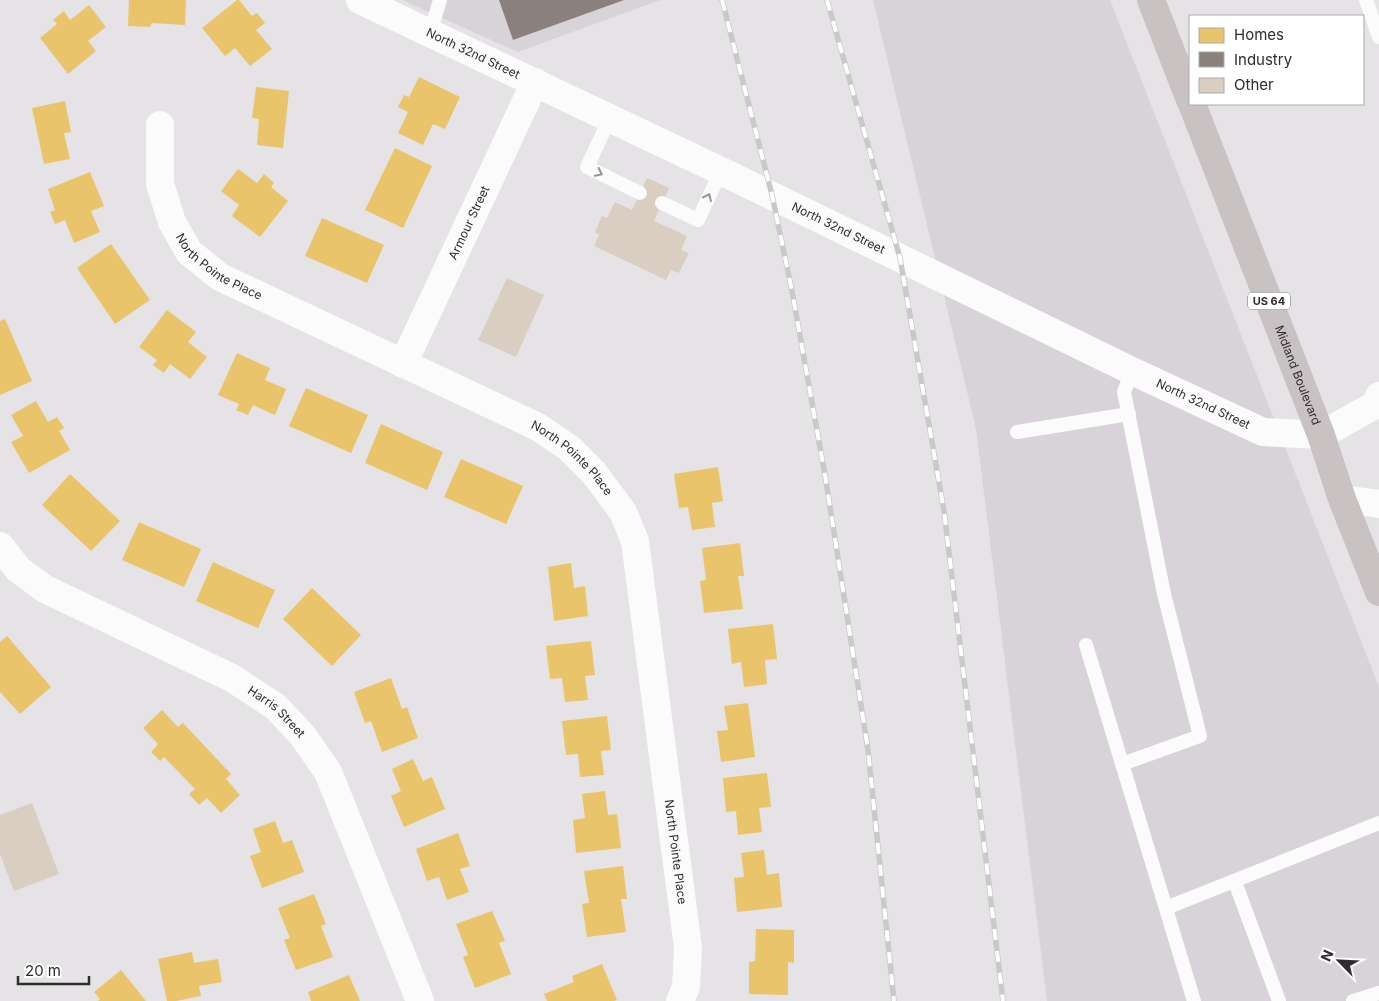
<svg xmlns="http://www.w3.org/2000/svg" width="1379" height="1001" viewBox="0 0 1379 1001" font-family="Inter,sans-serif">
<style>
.built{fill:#d8d3d9}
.homes{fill:#e9c46a}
.industry{fill:#8a817c}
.building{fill:#dacec3}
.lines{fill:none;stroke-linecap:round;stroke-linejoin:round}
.service{stroke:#fbfbfb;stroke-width:14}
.minor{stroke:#fbfbfb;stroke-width:28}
.tertiary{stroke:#fbfbfb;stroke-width:28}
.primary{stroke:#c9c2c3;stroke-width:28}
.rail-casing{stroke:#cac9ca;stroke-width:5.5}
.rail{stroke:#fff;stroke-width:4;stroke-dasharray:11;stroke-linecap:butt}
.oneway{stroke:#949494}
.labels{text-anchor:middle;stroke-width:5;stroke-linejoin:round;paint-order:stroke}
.shield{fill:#fff;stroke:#6d6b6d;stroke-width:1}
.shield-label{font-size:11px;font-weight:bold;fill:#2e2c2e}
.street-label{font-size:12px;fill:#2e2c2e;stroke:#fff}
</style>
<rect width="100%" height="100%" fill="#e5e3e5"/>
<g class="built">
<path d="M402 0H660L518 52Z"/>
<path d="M873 0H1110L1379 687V1001H1047L976 429Z"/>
</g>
<g class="homes">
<path d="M129 0H186L185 25 152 23 150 27 128 26Z"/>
<path d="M237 0H239L252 16 257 13 265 23 256 30 272 49 250 66 235 48 225 56 202 28Z"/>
<path d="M89 5 106 27 88 41 96 51 68 74 40 38 57 24 53 20 64 11 70 20Z"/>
<path d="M419 77 460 97 445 129 433 124 423 145 398 133 408 112 398 107 404 95 409 97Z"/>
<path d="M256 87 289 91 283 148 257 145 259 119 252 118Z"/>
<path d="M65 101 71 132 64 133 70 159 44 164 32 108Z"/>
<path d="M395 148 432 166 403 228 365 210Z"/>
<path d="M238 169 257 183 264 174 274 183 271 187 288 201 260 237 232 216 239 205 221 191Z"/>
<path d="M90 172 104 206 91 211 100 232 74 243 65 220 55 224 50 212 55 210 48 189Z"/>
<path d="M322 218 384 245 367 283 305 256Z"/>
<path d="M111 244 150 300 115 324 77 268Z"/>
<path d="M167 310 196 332 188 342 207 357 190 379 170 364 164 373 153 365 157 360 139 347Z"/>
<path d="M5 319 32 381 0 395V321Z"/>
<path d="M237 353 270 368 265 380 286 389 275 415 253 405 248 415 236 410 239 404 218 395Z"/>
<path d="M306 388 368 415 351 453 289 426Z"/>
<path d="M36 401 48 422 57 417 64 428 59 431 70 450 29 473 11 442 23 436 11 415Z"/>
<path d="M381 424 443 452 427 490 365 463Z"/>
<path d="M461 459 523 486 506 524 444 497Z"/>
<path d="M718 467 723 501 712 503 715 527 692 530 688 507 679 508 674 474Z"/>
<path d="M70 474 120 521 91 551 42 505Z"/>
<path d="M139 522 201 549 184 587 122 560Z"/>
<path d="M740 543 744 576H738L743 609 704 613 700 581 706 580 702 548Z"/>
<path d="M213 562 275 590 258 628 196 601Z"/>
<path d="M571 563 574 588 585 586 588 616 554 621 548 567Z"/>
<path d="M312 588 361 635 332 666 283 619Z"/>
<path d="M773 624 777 659 765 660 767 684 744 687 741 662 732 664 728 629Z"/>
<path d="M7 636 51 687 20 714 0 692V642Z"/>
<path d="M591 641 595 675 585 676 588 700 565 702 562 678 550 679 546 646Z"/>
<path d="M391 678 402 709 407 707 418 738 382 752 371 721 365 723 354 692Z"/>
<path d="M748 703 755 757 721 762 717 731 728 730 724 706Z"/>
<path d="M162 710 178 727 183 723 231 774 226 779 240 795 221 813 207 798 199 805 189 794 195 789 164 757 160 761 151 752 158 744 143 728Z"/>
<path d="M607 716 611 750 601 751 604 775 580 777 578 754 566 755 562 721Z"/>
<path d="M413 759 423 781 432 777 445 809 404 827 391 796 401 791 392 769Z"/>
<path d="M767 773 771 807 759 808 762 832 738 835 736 811 726 812 723 778Z"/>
<path d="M605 791 608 815 617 814 621 848 576 853 573 820 585 818 582 794Z"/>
<path d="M275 821 283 843 292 840 304 872 262 888 250 856 261 852 253 829Z"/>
<path d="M458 833 470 866 460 869 469 892 447 900 439 877 427 881 416 849Z"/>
<path d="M764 850 767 875 779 873 782 907 737 912 734 878 744 877 741 853Z"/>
<path d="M623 866 627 899H621L626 932 587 937 582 904 589 903 584 871Z"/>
<path d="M314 894 326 924 321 926 333 957 296 970 284 940 290 938 278 908Z"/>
<path d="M492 911 505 941 499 943 511 974 475 988 463 957 468 955 456 924Z"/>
<path d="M756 929 794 930V963L788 962V995L749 994V962L755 961Z"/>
<path d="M192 952 194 963 218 959 222 982 199 986 201 996 176 1001H167L158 959Z"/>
<path d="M602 964 617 1000 614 1001H547L544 994 574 982 572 976Z"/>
<path d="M121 970 146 1001H98L100 999 94 992Z"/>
<path d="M349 975 360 1001H311L308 992Z"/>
</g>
<path class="industry" d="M499 0H624L513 40Z"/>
<g class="building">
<path d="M647 178 669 188 654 221 687 236 681 250 689 253 679 273 671 270 666 280 594 246 599 235 595 232 602 216 607 218 615 202 632 210Z"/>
<path d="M507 278 544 295 516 357 478 340Z"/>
<path d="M32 803 59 874 14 891 0 854V815Z"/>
</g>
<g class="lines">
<g class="service">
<path d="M1366 0 1379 37"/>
<path d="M430 33 440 0"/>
<path d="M610 118 587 167 640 193"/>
<path d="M662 203 698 220 721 171"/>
<path d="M1017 432 1129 414"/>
<path d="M1086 645 1194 1001"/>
<path d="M1122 764 1200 736 1164 594 1124 392 1132 371"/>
<path d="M1235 882 1279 1001"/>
<path d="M1166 908 1379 823"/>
<path d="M1353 1001 1379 993"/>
</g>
<g class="minor">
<path id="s1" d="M160 125V184L172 222 189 252 220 277 538 427 569 448 594 473 623 512 635 541 688 948 686 987 680 1001"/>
<path id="s2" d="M403 364 535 82"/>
<path d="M1321 435 1375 405 1379 396"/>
<path id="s3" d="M0 546 18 569 45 589 232 678 276 707 303 736 328 772 420 1001"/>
</g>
<g class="tertiary">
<path id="s4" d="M360 0 721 171 1132 371 1263 432 1321 435"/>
<path d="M1342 499 1379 504"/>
</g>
<g class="primary">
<path d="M1151 0 1190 100"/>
<path id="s5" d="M1192 104 1321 435 1342 499 1379 592"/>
</g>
<defs>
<g id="rail">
<path d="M722 0 772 195 792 291 826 481 868 750 894 1001"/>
<path d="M827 0 900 258 944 511 1003 1001"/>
</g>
</defs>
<use href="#rail" class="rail-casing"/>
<use href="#rail" class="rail"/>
</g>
<defs><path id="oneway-chevron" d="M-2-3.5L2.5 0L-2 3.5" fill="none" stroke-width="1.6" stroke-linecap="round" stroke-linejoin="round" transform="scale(1.25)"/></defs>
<g class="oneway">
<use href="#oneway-chevron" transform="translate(599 173) rotate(26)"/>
<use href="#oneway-chevron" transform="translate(708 197) rotate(-65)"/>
</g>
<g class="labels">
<rect class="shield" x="1248" y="292.5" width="42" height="17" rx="4"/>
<g class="shield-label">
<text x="1269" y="305">US 64</text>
</g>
<g class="street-label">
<text dy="4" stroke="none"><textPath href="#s4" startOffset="125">North 32nd Street</textPath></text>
<text dy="4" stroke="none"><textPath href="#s2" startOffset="156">Armour Street</textPath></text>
<text dy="4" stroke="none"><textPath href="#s4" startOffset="530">North 32nd Street</textPath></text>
<text dy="4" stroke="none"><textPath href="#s1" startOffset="166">North Pointe Place</textPath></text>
<text dy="4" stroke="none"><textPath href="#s5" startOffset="291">Midland Boulevard</textPath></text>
<text dy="4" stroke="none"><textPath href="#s4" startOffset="935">North 32nd Street</textPath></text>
<text dy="4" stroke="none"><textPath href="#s1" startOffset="571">North Pointe Place</textPath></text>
<text dy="4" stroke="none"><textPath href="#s3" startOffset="326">Harris Street</textPath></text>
<text dy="4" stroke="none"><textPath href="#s1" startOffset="991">North Pointe Place</textPath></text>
</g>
</g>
<rect x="1189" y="15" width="175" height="90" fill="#ffffff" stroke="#ababab"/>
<rect x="1199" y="28" width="25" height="15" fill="#e9c46a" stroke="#ababab"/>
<text x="1234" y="40" font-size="15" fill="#2e2c2e">Homes</text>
<rect x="1199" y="52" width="25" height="15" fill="#8a817c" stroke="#ababab"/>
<text x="1234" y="65" font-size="15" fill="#2e2c2e">Industry</text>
<rect x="1199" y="78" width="25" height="15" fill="#dacec3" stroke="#ababab"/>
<text x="1234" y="90" font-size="15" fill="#2e2c2e">Other</text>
<g transform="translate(1339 961) rotate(294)" stroke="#ffffff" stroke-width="4" paint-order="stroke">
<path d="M0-4L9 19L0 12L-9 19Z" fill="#2e2c2e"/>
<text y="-8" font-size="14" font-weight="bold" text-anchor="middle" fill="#2e2c2e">N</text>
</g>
<path d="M18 976v8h71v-8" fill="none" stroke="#2e2c2e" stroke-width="2.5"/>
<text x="25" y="976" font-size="15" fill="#2e2c2e" stroke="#ffffff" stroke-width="4" paint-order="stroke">20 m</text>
</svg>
